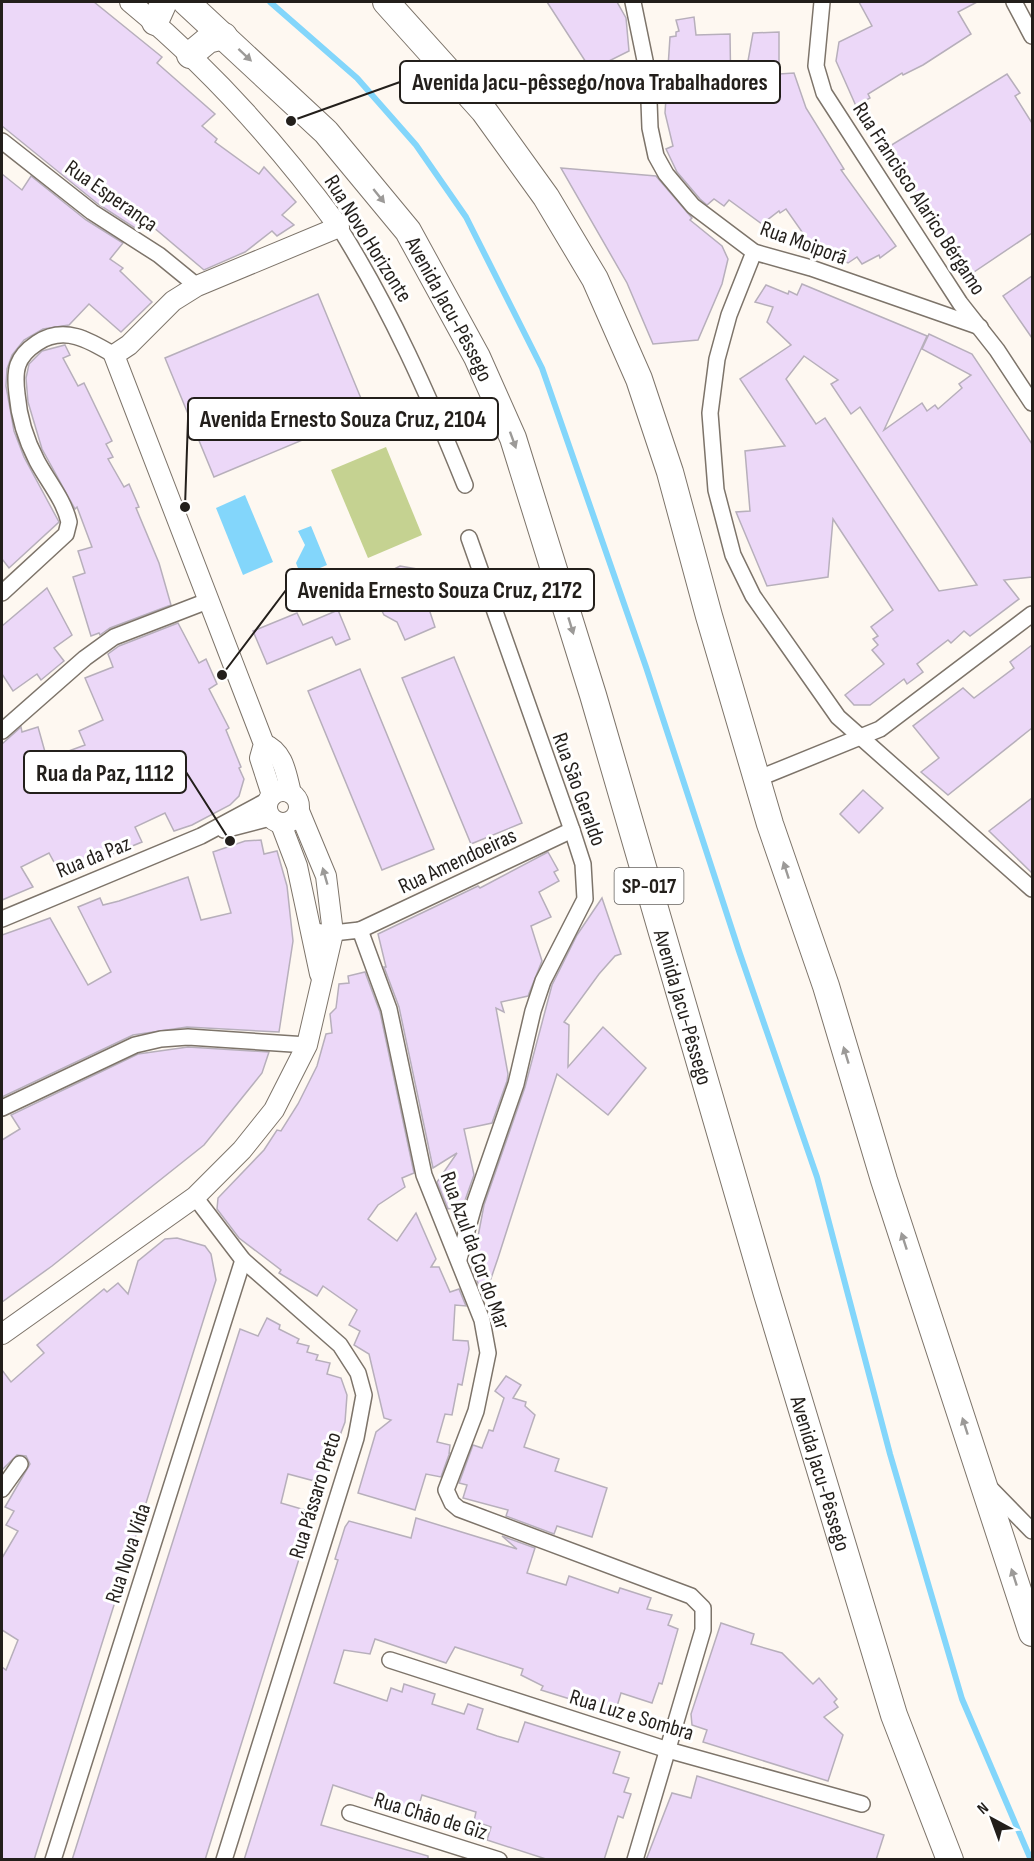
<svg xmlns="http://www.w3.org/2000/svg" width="1034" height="1861" viewBox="0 0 1034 1861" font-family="'Sofia Sans Condensed',sans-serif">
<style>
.green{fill:#c5d291}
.water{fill:#83d6fb}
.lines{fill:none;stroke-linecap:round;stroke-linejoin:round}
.stream{stroke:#83d6fb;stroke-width:6}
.building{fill:#ecd8f8;stroke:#b7afbb;stroke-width:1.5;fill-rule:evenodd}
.minor-casing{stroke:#7d746a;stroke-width:18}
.tertiary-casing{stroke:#7d746a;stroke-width:22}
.trunk-casing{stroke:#7d746a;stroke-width:28}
.minor{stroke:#fff;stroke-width:15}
.tertiary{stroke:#fff;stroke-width:20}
.trunk{stroke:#fff;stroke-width:26}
.oneway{fill:#9c9a98}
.labels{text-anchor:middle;stroke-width:6;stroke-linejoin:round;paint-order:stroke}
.shield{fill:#fff;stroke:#65625f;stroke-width:1.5}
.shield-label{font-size:21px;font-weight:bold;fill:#231f1b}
.street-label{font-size:22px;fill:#231f1b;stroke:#fff}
.leader{fill:none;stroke:#231f1b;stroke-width:2}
.callout-dot{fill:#231f1b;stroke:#fff;stroke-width:2}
.callout{fill:#fff;stroke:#231f1b;stroke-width:2}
.callout-label{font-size:24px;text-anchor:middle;font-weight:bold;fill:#231f1b}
</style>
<rect width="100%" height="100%" fill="#fef8f1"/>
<path class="green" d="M386 447 422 535 368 558 331 470Z"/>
<g class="water">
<path d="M245 495 273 562 243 575 216 508Z"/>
<path d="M311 526 327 565 301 576 296 563 305 545 298 531Z"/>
</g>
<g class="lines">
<path class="stream" d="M270 2 357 78 416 145 466 217 542 368 646 667 739 951 817 1177 890 1454 962 1699 1031 1860"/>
</g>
<g class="building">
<path d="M2 2H94L162 57 157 63 215 114 202 126 217 139 215 142 259 174 264 167 296 202 282 215 294 225 277 236 272 231 245 252 204 270 153 227 150 230 139 223 135 228 98 204 2 126Z"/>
<path d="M547 2H617L626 18 629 51 591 70Z"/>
<path d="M859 2H977L958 12 971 34 923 65 903 75 902 73 868 94 870 98 856 106 836 61 839 42 872 26Z"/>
<path d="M694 17 696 35 730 34 731 99 741 100 753 33 779 32V74L794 73 806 108 844 169 841 170 896 246 880 258 879 255 862 264 857 257 848 263 831 254 827 257 794 244 805 236 786 209 780 213 779 211 762 224 729 200 724 206 714 199 707 205 700 199 677 172 666 149 673 146 665 113 670 37 676 36V32L679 31 676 20Z"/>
<path d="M1007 74 1020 93 1015 96 1032 123V233L971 274 885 149Z"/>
<path d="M561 168 656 176 692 218 690 220 722 246 728 259 722 284 698 340 653 344 627 283Z"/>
<path d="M2 174 22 190 31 176 86 220 123 243 110 259 123 268 120 271 152 302 121 332 89 304 69 325 43 329 24 340 12 355 7 369 6 386 14 431 24 457 59 522 9 568 2 559Z"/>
<path d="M1032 276V338L1003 296Z"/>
<path d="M802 284 927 336 884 430 922 403 927 411 935 405 938 409 962 388 959 384 971 375 922 349 929 334 972 354 1032 444V577L1004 580 1019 599 970 636 964 631 951 643 948 640 917 664 923 672 907 684 904 679 870 705H854L845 695 884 664 872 650 878 645 873 639 878 636 871 627 893 610 833 519 828 577 767 586 736 512 750 511 745 451 785 446 740 379 791 345 767 322 773 307 755 302 766 285 788 294 789 291 797 295ZM804 356 838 380 831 384 851 414 860 407 977 585 939 591 825 418 816 424 786 379Z"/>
<path d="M318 294 367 413 214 477 165 358Z"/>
<path d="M65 345 70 355 63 358 78 386 84 383 112 441 106 444 113 457 108 459 124 487 129 484 139 507 136 508 159 563 171 605 110 628 100 635 99 633 91 636 73 577 85 573 78 551 92 547 77 507 75 509 42 449 28 402 26 378 29 364 42 351Z"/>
<path d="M400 566 417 569 429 581 432 599 429 609 435 627 405 640 397 622 384 615 376 599V590L384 574Z"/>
<path d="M47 588 72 635 54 648 64 661 41 680 37 674 13 691 2 674V626Z"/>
<path d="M338 610 350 639 336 645 332 637 267 664 253 631 297 613 303 625Z"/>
<path d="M178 623 199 663 206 659 217 684 209 689 229 728 226 730 241 767 239 768 244 779 239 796 230 805 192 825 174 831 165 813 135 827 142 842 61 875 49 853 21 867 33 887 2 900V744L21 727 22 732 38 727 47 759 85 745 79 731 103 720 85 678 113 667 108 654 119 646Z"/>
<path d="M1032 645V728L948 795 921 772 939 758 913 726 963 688 974 698 1014 668 1010 662Z"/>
<path d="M454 657 522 823 471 844 402 678Z"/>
<path d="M360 669 434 849 382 870 308 691Z"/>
<path d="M863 790 883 808 859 833 840 814Z"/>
<path d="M1032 798V873L989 831Z"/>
<path d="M261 840 264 854 277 851 287 886 293 941 279 1032 187 1027 133 1035 2 1097V935L50 918 88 985 111 972 78 907 100 898 103 905 119 901 188 877 201 920 231 913 213 852 245 841Z"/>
<path d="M548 852 558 870 554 872 559 881 539 892 551 917 531 926 542 961 528 996 501 1002 504 1012 496 1008 508 1074 507 1081 492 1123 464 1129 474 1175 463 1206 448 1209 437 1182 457 1153 433 1168 399 1007 384 967H386L378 934 478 886 480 888Z"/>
<path d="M602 898 621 954 615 956 599 974 564 1022 569 1025 568 1067 603 1027 646 1068 608 1115 557 1074 498 1258 485 1296H483L472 1268 484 1205 525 1087 552 985 577 935Z"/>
<path d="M365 972 380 1012 414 1173 402 1178 405 1187 378 1205 368 1219 397 1241 416 1213 436 1259 431 1267H439L450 1292 459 1289 466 1306 455 1305 453 1340 468 1341 469 1349 462 1385 458 1384 452 1415 445 1414 437 1442 450 1445 449 1454 450 1452 441 1477 426 1474 415 1510 358 1493 376 1432 391 1420 384 1418 369 1354 354 1345 360 1331 349 1325 357 1310 323 1286 317 1296 279 1273 281 1270 239 1238 217 1209 218 1198 264 1150 277 1130 281 1131 298 1104 317 1066 326 1034 332 1033 330 1014 336 1008 339 984 349 983 348 976Z"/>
<path d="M188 1047 269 1052 262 1073 204 1145 52 1266 2 1302V1140L20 1129 11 1115 138 1054Z"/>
<path d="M177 1238 205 1246 211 1254 216 1280 34 1860H2V1667L6 1670 18 1640 2 1630V1558L18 1531 6 1525 14 1511 5 1507 30 1464 26 1456 17 1455 2 1470V1370L11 1382 44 1353 37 1345 104 1289 107 1292 118 1283 128 1294 138 1261 165 1239Z"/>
<path d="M267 1318 280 1325 279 1329 299 1339 297 1343 309 1346 307 1352 318 1355 316 1360 330 1363 327 1374 341 1378 347 1395 345 1422 322 1483 288 1474 281 1503 305 1510 300 1525 309 1527 205 1860H72L240 1329 258 1336Z"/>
<path d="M506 1376 521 1385 513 1398 526 1402 525 1406 535 1415 524 1447 559 1459 555 1471 607 1488 592 1537 557 1526 554 1534 506 1516 508 1510 463 1498 467 1485 459 1483 473 1445 482 1448 489 1430 493 1431 504 1398 495 1391Z"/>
<path d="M416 1518 517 1549 502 1536 535 1548 527 1573 566 1585 569 1576 618 1593 620 1588 651 1598 647 1609 672 1615 668 1625 678 1629 662 1684 659 1683 652 1703 621 1693 615 1713 541 1690 543 1686 521 1675 523 1669 455 1647 446 1663 375 1639 370 1654 344 1650 334 1683 387 1701 391 1688 402 1692 404 1684 435 1694 432 1704 464 1714 468 1704 483 1709 477 1729 497 1736 518 1742 525 1722 620 1752 613 1773 629 1778 624 1792 631 1794 623 1818 618 1816 604 1860H549L487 1840 491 1827 474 1821 476 1812 422 1795 415 1817 383 1807 384 1802 333 1785 321 1825 428 1856V1860H244L338 1560 335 1559 345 1527 349 1521 411 1538Z"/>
<path d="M721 1623 754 1634 751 1644 782 1653 813 1684 819 1678 837 1699 834 1702 838 1707 824 1717 843 1735 828 1781 703 1742 707 1730 692 1725 691 1714Z"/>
<path d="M697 1776 884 1835 876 1860H646L672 1793 691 1798Z"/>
</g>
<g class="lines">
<defs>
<g id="minor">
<path d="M633 2 648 75 650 128 656 156 666 174 693 206 754 252 811 268 980 327"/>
<path d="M822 2 816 66 824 93 960 303 997 350 1032 403"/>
<path d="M1014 2 1032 36"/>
<path d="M2 141 92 212 159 255 197 286"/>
<path d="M339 227C390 308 429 396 465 485"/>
<path d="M754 252 729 315 717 359 710 413 716 490 733 555 753 596 838 717 1032 889"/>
<path d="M2 593 66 534 69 522C64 500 47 480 37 461 26 440 19 418 17 394 14 370 16 357 37 343 64 325 89 340 114 355"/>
<path d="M2 731 85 658 114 637 210 600"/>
<path d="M757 779 880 729 1032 614"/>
<path d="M224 830 270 818"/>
<path d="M2 919 201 836 268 800"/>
<path d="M360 930 572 830"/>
<path d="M312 931 333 933 360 930 389 1009 424 1175 482 1320 488 1353 476 1411 446 1490 452 1503 459 1509 691 1596 703 1608V1630L635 1860"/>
<path d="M2 1108 135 1045 161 1039 188 1037 307 1045"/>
<path d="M195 1197 243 1260 340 1345 358 1373 364 1395 356 1438 224 1860"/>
<path d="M459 1259 475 1202 516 1084 533 1011 543 981 585 899 583 864 572 830 469 538"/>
<path d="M990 1488 1032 1531"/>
<path d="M2 1489 20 1464"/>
<path d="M390 1660 668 1750 862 1804"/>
<path d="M350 1813 499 1860"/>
<path d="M53 1860 243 1260"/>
</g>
<g id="tertiary">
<path d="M130 2C209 67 278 144 339 227L197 286 173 301 129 345 114 355 264 744 260 758 272 795"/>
<path d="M264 744C284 752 286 774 291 793"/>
<circle cx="283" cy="807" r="16"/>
<path d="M281 824 297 866 320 974"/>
<path d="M2 1334 195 1197 242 1150 274 1110 307 1045 333 933 326 876 299 811"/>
</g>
<g id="trunk">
<path id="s1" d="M186 2 326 132 408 231 477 357 513 438 593 695 767 1294 894 1715 950 1860"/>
<path d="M386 2 484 111 546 197 595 279 639 379 670 472 709 616 770 824 826 986 884 1180 1032 1633"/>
<path d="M155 22 164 2"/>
<path d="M190 55 208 40 224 36"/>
</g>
</defs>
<use href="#minor" class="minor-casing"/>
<use href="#tertiary" class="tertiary-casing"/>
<use href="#trunk" class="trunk-casing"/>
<use href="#minor" class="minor"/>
<use href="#tertiary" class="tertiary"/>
<use href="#trunk" class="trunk"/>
</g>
<defs><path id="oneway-solid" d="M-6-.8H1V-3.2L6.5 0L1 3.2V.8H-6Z" transform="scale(1.5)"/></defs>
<g class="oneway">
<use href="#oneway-solid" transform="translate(245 55) rotate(43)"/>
<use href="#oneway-solid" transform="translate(379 196) rotate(51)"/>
<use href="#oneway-solid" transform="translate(513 440) rotate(70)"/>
<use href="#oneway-solid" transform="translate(571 626) rotate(73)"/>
<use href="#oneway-solid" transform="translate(786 870) rotate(-108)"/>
<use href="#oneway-solid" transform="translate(325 876) rotate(-106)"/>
<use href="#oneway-solid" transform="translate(846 1055) rotate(-107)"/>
<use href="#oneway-solid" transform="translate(904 1241) rotate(-108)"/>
<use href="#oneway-solid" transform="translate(965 1426) rotate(-108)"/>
<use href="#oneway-solid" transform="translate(1014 1577) rotate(-108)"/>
</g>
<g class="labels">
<rect class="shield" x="614.5" y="868" width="69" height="36" rx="4.5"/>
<g class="shield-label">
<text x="649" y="893">SP-017</text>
</g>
<g class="street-label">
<text transform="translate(112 195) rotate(35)" y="8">Rua Esperança</text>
<text transform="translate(920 198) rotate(57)" y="8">Rua Francisco Alarico Bérgamo</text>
<text transform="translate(369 238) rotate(58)" y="8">Rua Novo Horizonte</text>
<text transform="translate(804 242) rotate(20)" y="8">Rua Moiporã</text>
<text dy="8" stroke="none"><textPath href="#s1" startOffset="408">Avenida Jacu-Pêssego</textPath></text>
<text transform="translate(580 789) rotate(70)" y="8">Rua São Geraldo</text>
<text transform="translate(93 856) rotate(-22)" y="8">Rua da Paz</text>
<text transform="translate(457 860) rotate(-25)" y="8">Rua Amendoeiras</text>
<text dy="8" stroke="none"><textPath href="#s1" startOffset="1146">Avenida Jacu-Pêssego</textPath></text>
<text transform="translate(476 1250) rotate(70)" y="8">Rua Azul da Cor do Mar</text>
<text dy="8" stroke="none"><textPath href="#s1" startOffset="1632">Avenida Jacu-Pêssego</textPath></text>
<text transform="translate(314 1495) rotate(-73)" y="8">Rua Pássaro Preto</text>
<text transform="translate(127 1553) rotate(-72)" y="8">Rua Nova Vida</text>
<text transform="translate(632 1714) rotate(17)" y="8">Rua Luz e Sombra</text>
<text transform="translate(431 1815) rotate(17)" y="8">Rua Chão de Giz</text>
</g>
</g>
<path class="leader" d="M291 121L400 82M185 507L188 419M222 675L286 590M230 841L186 772"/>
<g class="callout-dot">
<circle cx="291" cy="121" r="6"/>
<circle cx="185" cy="507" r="6"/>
<circle cx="222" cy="675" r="6"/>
<circle cx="230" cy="841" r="6"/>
</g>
<g class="callout">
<rect x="400" y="61" width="380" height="42" rx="6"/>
<rect x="188" y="398" width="310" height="42" rx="6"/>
<rect x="286" y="569" width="308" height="42" rx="6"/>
<rect x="24" y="751" width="162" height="42" rx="6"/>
</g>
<g class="callout-label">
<text x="590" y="90">Avenida Jacu-pêssego/nova Trabalhadores</text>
<text x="343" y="427">Avenida Ernesto Souza Cruz, 2104</text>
<text x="440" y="598">Avenida Ernesto Souza Cruz, 2172</text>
<text x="105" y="781">Rua da Paz, 1112</text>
</g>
<rect width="1034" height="1861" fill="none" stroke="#231f1b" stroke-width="6"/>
<g transform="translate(992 1819) rotate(319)" stroke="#ffffff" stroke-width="4.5" paint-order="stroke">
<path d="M0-4.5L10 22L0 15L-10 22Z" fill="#231f1b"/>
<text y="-9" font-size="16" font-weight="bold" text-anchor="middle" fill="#231f1b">N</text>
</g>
</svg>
